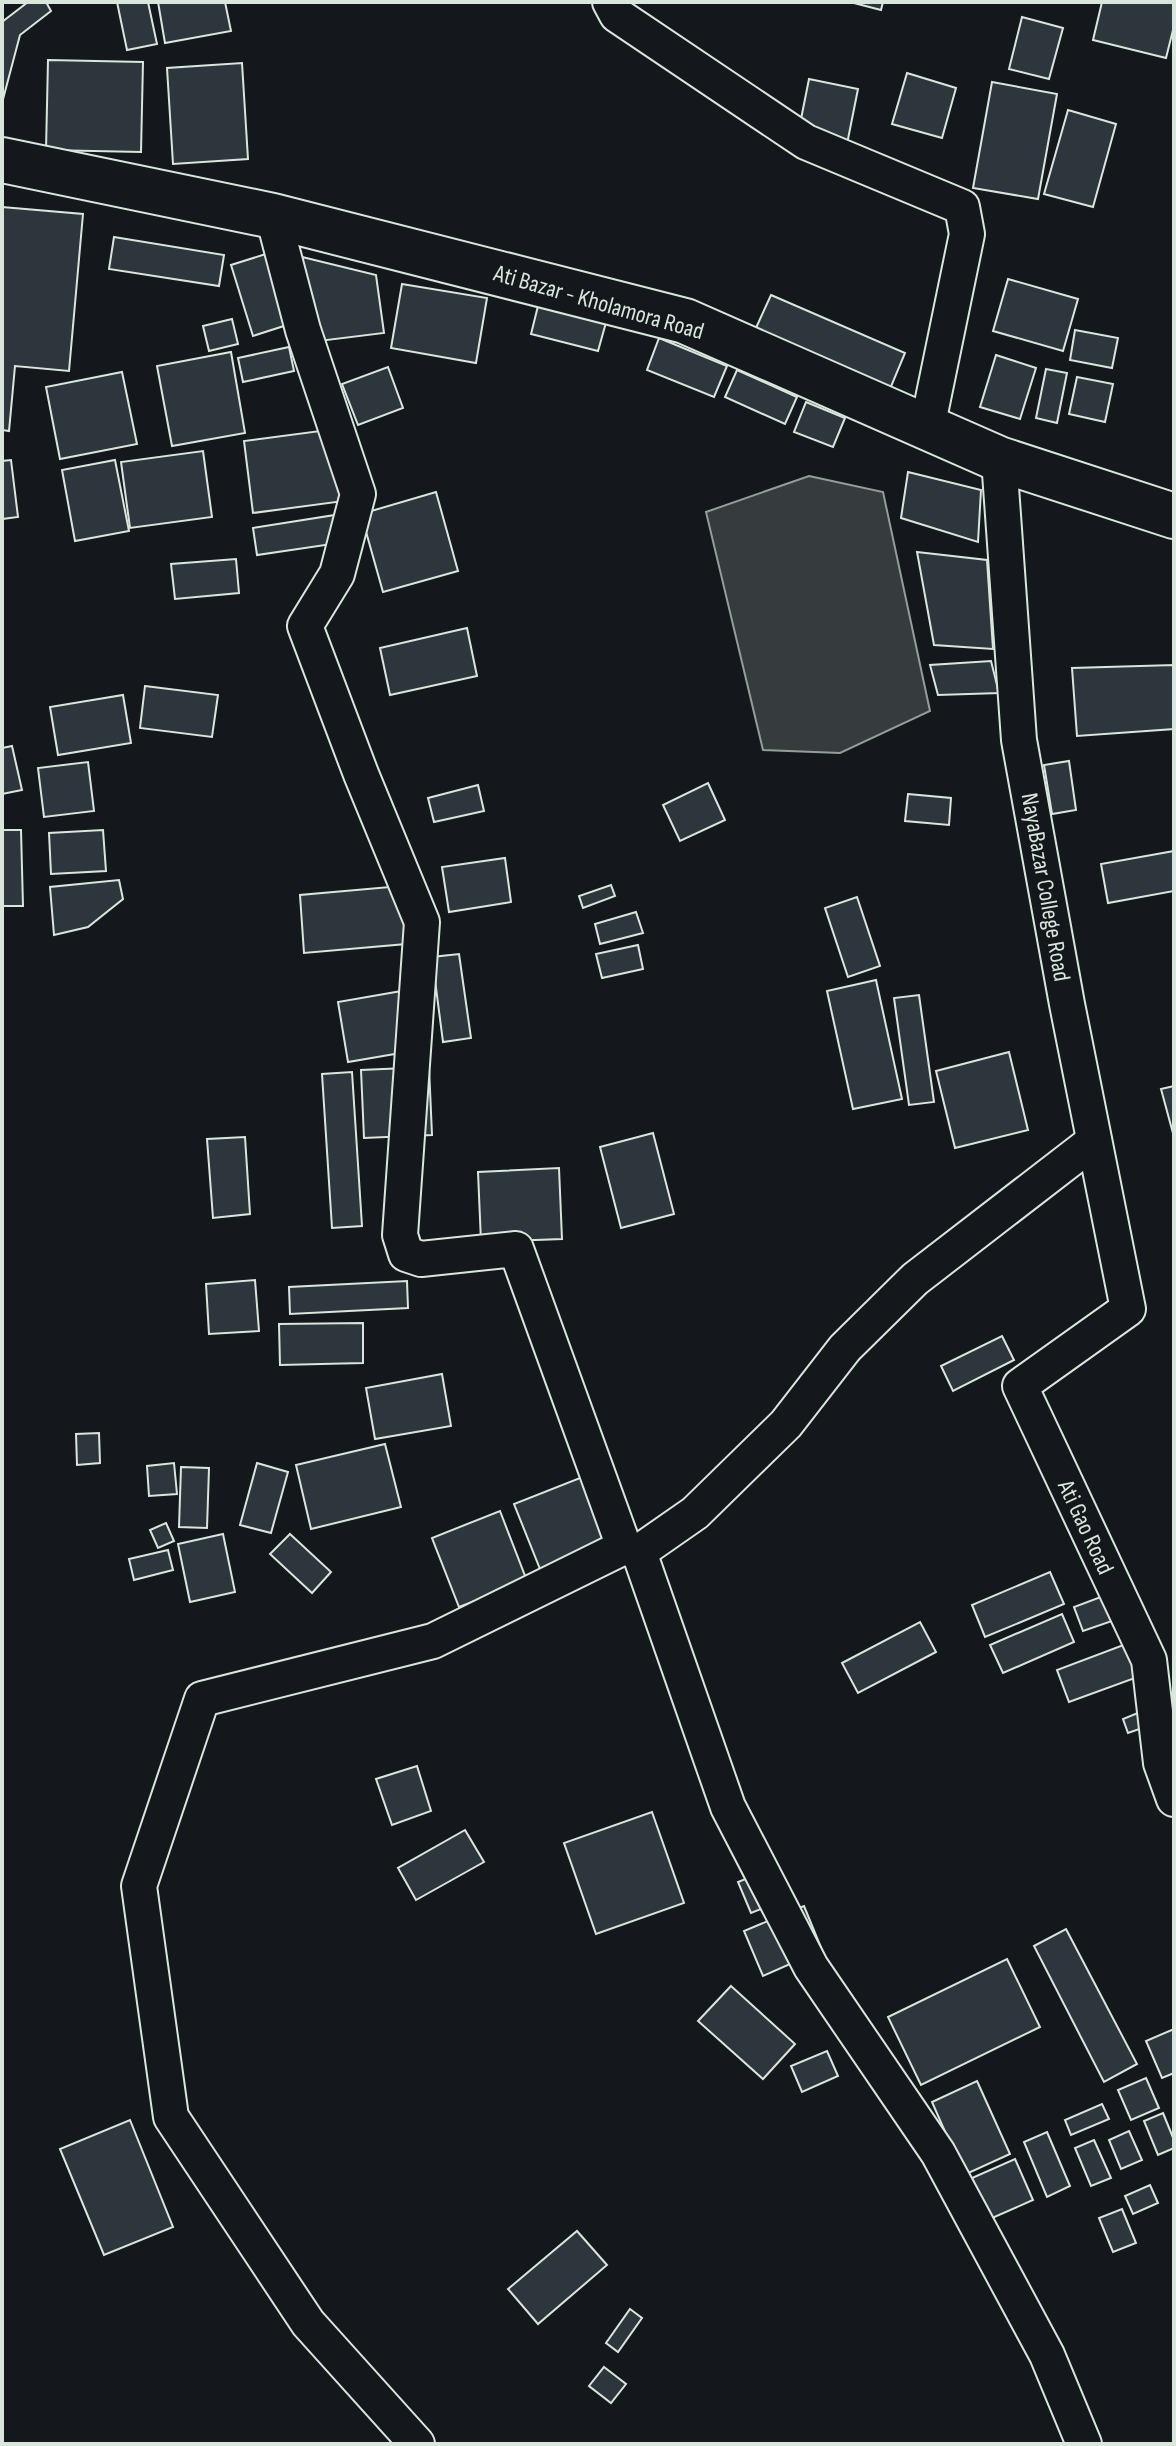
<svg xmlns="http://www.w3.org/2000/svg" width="1176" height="2446" viewBox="0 0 1176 2446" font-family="'Sofia Sans Condensed',sans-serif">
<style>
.water{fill:#363b3e;stroke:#939e99;stroke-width:2}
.building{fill:#2c363c;stroke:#d8e6dc;stroke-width:2}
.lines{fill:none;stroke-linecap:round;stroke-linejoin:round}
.minor-casing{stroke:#d8e6dc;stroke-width:38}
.secondary-casing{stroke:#d8e6dc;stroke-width:48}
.minor{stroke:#14181c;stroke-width:34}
.secondary{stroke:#14181c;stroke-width:44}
.labels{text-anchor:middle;stroke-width:6;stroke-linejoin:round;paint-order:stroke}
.street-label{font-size:24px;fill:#d8e6dc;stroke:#14181c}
</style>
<rect width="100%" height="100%" fill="#14181c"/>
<path class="water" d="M809 476 883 492 930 711 840 753 763 750 706 512Z"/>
<g class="building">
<path d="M28 2H46L51 11 20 35 2 103V22Z"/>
<path d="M117 2H148L157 44 127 50Z"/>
<path d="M158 2H225L231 31 165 43Z"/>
<path d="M850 2H883L881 10Z"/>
<path d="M1102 2H1174V26L1166 58 1093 40Z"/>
<path d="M1022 17 1063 28 1049 79 1009 69Z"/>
<path d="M48 60 143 62 141 152 46 150Z"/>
<path d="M242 63 248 159 173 164 167 68Z"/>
<path d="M907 73 956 88 942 138 892 124Z"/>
<path d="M809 79 858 89 843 164 794 154Z"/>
<path d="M992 82 1057 94 1038 199 973 188Z"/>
<path d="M1068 110 1116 124 1093 207 1044 194Z"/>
<path d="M2 207 83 214 69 371 15 366 9 431 2 430Z"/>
<path d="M114 237 224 255 219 286 109 269Z"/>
<path d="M269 253 290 324 253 336 231 265Z"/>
<path d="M294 255 376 275 384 333 311 342Z"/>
<path d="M1008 279 1078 299 1063 351 993 331Z"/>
<path d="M402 284 487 298 476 363 391 348Z"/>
<path d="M771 295 905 353 890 389 755 330Z"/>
<path d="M539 302 607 319 598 351 531 334Z"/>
<path d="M232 319 238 344 209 351 203 326Z"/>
<path d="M1075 330 1118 338 1112 368 1070 360Z"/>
<path d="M659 338 727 366 714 397 647 370Z"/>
<path d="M289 347 294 371 243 382 238 358Z"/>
<path d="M231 352 245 433 172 446 157 366Z"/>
<path d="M996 355 1036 368 1020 419 980 407Z"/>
<path d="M388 367 403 408 358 425 342 384Z"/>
<path d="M1046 369 1067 373 1057 423 1036 418Z"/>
<path d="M737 370 797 397 785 424 725 397Z"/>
<path d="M122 372 137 444 60 459 46 387Z"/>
<path d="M1077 377 1113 384 1105 422 1069 414Z"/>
<path d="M806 402 845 418 833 447 794 432Z"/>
<path d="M335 429 344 501 253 513 244 441Z"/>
<path d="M203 451 212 517 130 528 121 462Z"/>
<path d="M11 460 18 517 2 519V461Z"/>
<path d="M115 460 129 531 75 541 62 470Z"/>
<path d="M908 472 981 490 978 542 901 518Z"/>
<path d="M436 492 458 571 383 592 361 514Z"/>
<path d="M335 515 339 543 257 555 253 528Z"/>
<path d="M917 552 987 560 993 649 934 645Z"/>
<path d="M236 559 239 593 175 599 171 564Z"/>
<path d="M467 628 477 676 390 695 380 648Z"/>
<path d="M991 661 999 693 938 695 930 665Z"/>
<path d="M1174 665V729L1077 736 1072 668Z"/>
<path d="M145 686 218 695 212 737 140 728Z"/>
<path d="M123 695 131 743 58 755 50 707Z"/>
<path d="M12 746 22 790 2 794V748Z"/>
<path d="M1069 761 1076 810 1052 814 1044 765Z"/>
<path d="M88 762 94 811 44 817 38 768Z"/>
<path d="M708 783 725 820 680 841 663 805Z"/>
<path d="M478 785 484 811 434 822 428 798Z"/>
<path d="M908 794 951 798 949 825 905 821Z"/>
<path d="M2 830H21L23 906H2Z"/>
<path d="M103 830 106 871 51 874 49 833Z"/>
<path d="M1174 851V891L1108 903 1101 864Z"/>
<path d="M505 858 511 902 449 912 442 867Z"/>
<path d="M119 880 123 899 88 927 54 935 50 887Z"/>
<path d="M611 885 615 896 583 908 579 896Z"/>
<path d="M401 886 406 944 304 953 300 895Z"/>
<path d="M857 897 880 966 848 977 825 908Z"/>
<path d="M636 912 643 933 600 944 595 924Z"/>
<path d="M638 945 643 969 602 978 596 954Z"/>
<path d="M459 954 471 1038 443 1042 432 957Z"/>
<path d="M876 980 902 1099 853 1109 827 991Z"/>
<path d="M419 988 430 1048 348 1062 338 1002Z"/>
<path d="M919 995 934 1102 909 1105 894 998Z"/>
<path d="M1009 1052 1028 1130 955 1148 936 1071Z"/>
<path d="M429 1067 432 1135 364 1138 361 1070Z"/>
<path d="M352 1072 362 1226 332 1228 322 1074Z"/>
<path d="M1174 1086V1137L1161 1089Z"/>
<path d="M653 1133 674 1214 621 1228 600 1147Z"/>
<path d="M245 1137 250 1214 213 1218 207 1139Z"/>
<path d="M559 1168 562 1239 481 1242 478 1172Z"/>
<path d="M255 1280 259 1331 209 1334 206 1284Z"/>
<path d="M407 1281 408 1308 290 1314 289 1287Z"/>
<path d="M363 1323V1363L280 1365 279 1324Z"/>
<path d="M1002 1336 1014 1360 953 1391 941 1366Z"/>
<path d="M442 1374 451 1426 375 1439 366 1388Z"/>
<path d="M99 1433 100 1463 77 1465 76 1434Z"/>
<path d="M385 1444 401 1507 311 1529 296 1465Z"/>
<path d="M174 1463 177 1494 149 1496 147 1466Z"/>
<path d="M257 1463 288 1472 271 1533 240 1525Z"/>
<path d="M181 1467 209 1468 207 1528 179 1527Z"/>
<path d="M585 1476 616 1556 546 1584 514 1504Z"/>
<path d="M500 1511 527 1581 459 1607 432 1538Z"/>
<path d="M166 1523 174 1541 158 1548 150 1530Z"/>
<path d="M223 1534 235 1592 190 1602 178 1544Z"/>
<path d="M290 1534 331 1572 312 1593 270 1554Z"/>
<path d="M168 1550 173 1570 134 1580 129 1559Z"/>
<path d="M1050 1572 1064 1604 985 1637 972 1605Z"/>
<path d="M1106 1595 1115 1620 1083 1631 1074 1607Z"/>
<path d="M1062 1614 1074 1642 1003 1673 990 1645Z"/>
<path d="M920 1622 936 1652 858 1693 842 1663Z"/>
<path d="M1134 1641 1146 1674 1069 1702 1057 1670Z"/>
<path d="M1145 1710 1151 1725 1128 1733 1123 1719Z"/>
<path d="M417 1766 431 1811 392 1825 376 1779Z"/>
<path d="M652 1812 684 1903 596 1934 564 1843Z"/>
<path d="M465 1830 484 1862 416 1900 398 1868Z"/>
<path d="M775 1867 788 1898 751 1913 738 1882Z"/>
<path d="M804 1906 822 1950 763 1976 744 1931Z"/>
<path d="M1066 1929 1137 2064 1104 2082 1034 1946Z"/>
<path d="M1007 1959 1040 2027 921 2085 888 2017Z"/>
<path d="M731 1986 795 2044 763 2079 698 2021Z"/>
<path d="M1174 2029V2073L1162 2078 1146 2041Z"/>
<path d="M827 2051 838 2076 802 2092 791 2066Z"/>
<path d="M1146 2078 1159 2108 1131 2120 1118 2090Z"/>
<path d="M977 2081 1010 2154 964 2175 932 2102Z"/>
<path d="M1102 2104 1109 2119 1071 2135 1065 2120Z"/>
<path d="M1163 2113 1174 2140V2148L1158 2155 1144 2121Z"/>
<path d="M130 2120 173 2227 104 2255 60 2149Z"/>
<path d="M1129 2131 1142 2160 1121 2169 1109 2140Z"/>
<path d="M1047 2132 1070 2186 1047 2197 1024 2142Z"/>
<path d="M1094 2140 1111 2178 1091 2186 1075 2148Z"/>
<path d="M1015 2159 1033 2200 990 2219 972 2178Z"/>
<path d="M1150 2185 1158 2203 1133 2214 1125 2196Z"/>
<path d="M1122 2209 1136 2243 1113 2252 1099 2218Z"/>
<path d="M577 2231 607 2265 538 2324 508 2289Z"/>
<path d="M630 2309 642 2318 618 2352 606 2343Z"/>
<path d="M604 2367 626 2384 611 2403 589 2386Z"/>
</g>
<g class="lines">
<defs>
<g id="minor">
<path d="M610 2 617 15 806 142 962 207 967 234 927 428"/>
<path d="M273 216 303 330 358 494 337 574 305 626 361 774 422 922 400 1235 406 1254 421 1259 516 1249 624 1547"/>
<path d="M999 459 1019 740 1067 1004 1128 1309 1020 1386 1149 1660 1161 1763 1174 1799"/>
<path d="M639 1552 728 1807 811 1967 938 2153 1047 2355 1084 2444"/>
<path d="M417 2444 308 2323 171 2117 139 1886 202 1699 433 1641 624 1547 639 1552 695 1513 786 1424 845 1348 915 1279 1094 1141"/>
</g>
<path id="secondary" d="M2 160 273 216 685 321 999 459 1174 516"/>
</defs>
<use href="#minor" class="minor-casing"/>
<use href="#secondary" class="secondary-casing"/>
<use href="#minor" class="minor"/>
<use href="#secondary" class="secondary"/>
</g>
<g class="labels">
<g class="street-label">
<text transform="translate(599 302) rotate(16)" y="8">Ati Bazar - Kholamora Road</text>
<text transform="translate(1046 887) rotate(80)" y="8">NayaBazar College Road</text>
<text transform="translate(1086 1527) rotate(65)" y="8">Ati Gao Road</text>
</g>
</g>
<rect width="1176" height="2446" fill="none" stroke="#d8e6dc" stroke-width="8"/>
</svg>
